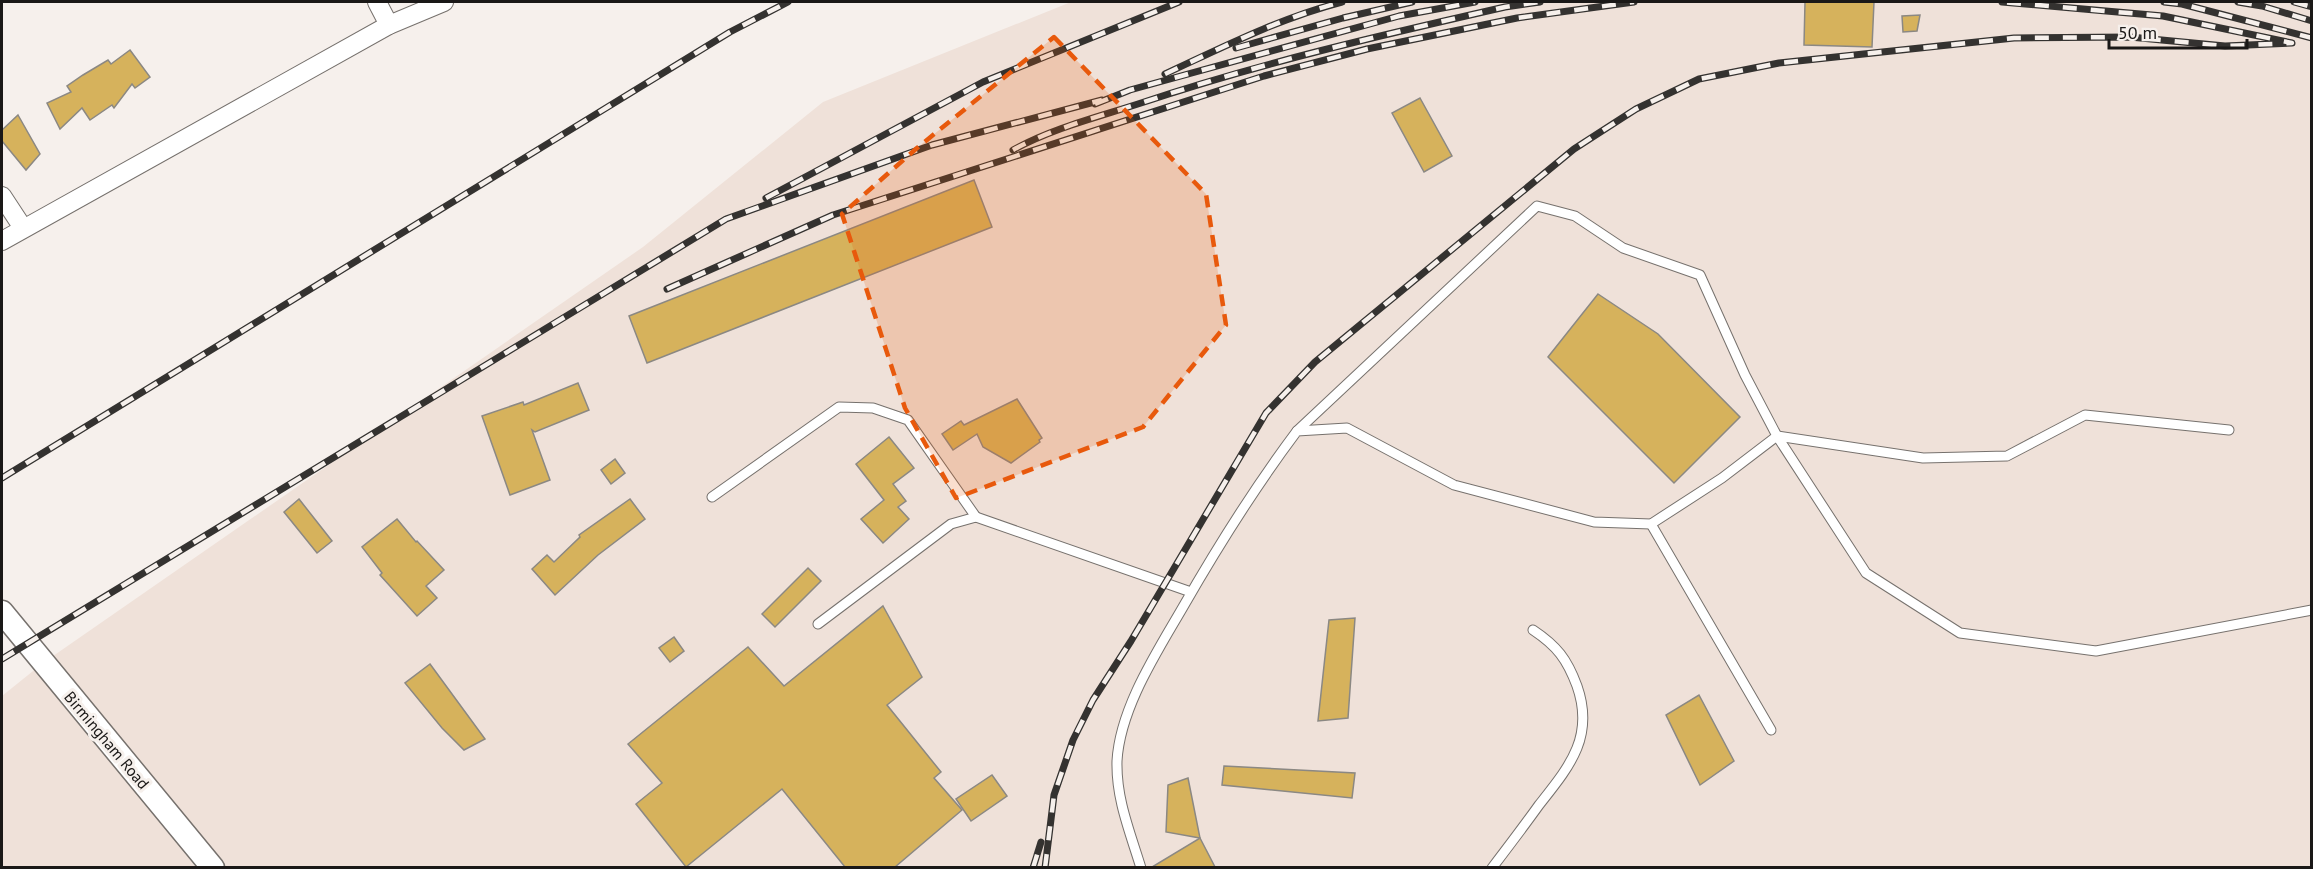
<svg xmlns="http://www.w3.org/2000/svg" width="2313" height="869" viewBox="0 0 2313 869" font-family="'PT Sans',sans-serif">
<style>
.built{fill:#efe1d9}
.building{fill:#d6b25c;stroke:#8b8883;stroke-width:1.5}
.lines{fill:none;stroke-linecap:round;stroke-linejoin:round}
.service-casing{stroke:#76716d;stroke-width:11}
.minor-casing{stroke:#76716d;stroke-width:20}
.tertiary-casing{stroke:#76716d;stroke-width:25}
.service{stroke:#fff;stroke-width:9}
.minor{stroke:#fff;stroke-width:18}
.tertiary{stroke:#fff;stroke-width:22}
.rail-casing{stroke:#343230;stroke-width:7}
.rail{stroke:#f6f0ec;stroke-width:4.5;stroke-dasharray:14;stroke-linecap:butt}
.marked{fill:#e8590c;fill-opacity:0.2;stroke:#e8590c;stroke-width:4.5;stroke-dasharray:12 8;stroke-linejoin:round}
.labels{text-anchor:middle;stroke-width:6;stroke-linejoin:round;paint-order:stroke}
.street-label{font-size:16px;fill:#1a1817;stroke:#f6f0ec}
</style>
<rect width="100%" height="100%" fill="#f6f0ec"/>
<path class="built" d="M1071 2H2311V867L2 868V696L43 663 643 247 823 102Z"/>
<g class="building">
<path d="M1805 2H1874L1872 47 1804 45Z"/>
<path d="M1920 15 1917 31 1903 32 1902 16Z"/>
<path d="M130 50 150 77 135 88 132 84 114 108 112 105 90 120 82 108 60 129 47 103 71 92 67 86 83 75 108 60 111 64Z"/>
<path d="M1420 98 1452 156 1424 172 1392 113Z"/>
<path d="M18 115 40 154 26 170 2 141V130Z"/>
<path d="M974 180 992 227 647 363 629 316Z"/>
<path d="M1598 294 1658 334 1740 417 1674 483 1548 357Z"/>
<path d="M578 383 589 410 535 432 532 430 550 480 510 495 482 416 523 402 524 405Z"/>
<path d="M1017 399 1042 438 1039 440 1040 442 1011 463 983 447 977 434 953 450 942 434 961 421 964 425Z"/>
<path d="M889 437 914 468 893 484 906 501 898 507 909 519 883 543 861 519 884 500 856 464Z"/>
<path d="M615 459 625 473 611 484 601 470Z"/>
<path d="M299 499 332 541 317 553 284 512Z"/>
<path d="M630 499 645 519 598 555 555 595 532 569 547 555 554 562 580 537 579 535Z"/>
<path d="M397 519 416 542 417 541 444 570 426 586 437 598 417 616 380 575 382 573 362 547Z"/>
<path d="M808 568 821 581 775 627 762 614Z"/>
<path d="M883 606 922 677 887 705 941 772 934 778 962 810 895 867H845L782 789 686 867 636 804 662 783 628 744 748 647 784 686Z"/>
<path d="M1355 618 1348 718 1318 721 1329 620Z"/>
<path d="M674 637 684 651 670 662 659 648Z"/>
<path d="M430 664 485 739 464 750 442 728 405 683Z"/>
<path d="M1699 695 1734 761 1700 785 1666 715Z"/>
<path d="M1224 766 1355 773 1352 798 1222 785Z"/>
<path d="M992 775 1007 796 971 821 956 799Z"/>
<path d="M1188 778 1200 838 1166 832 1168 785Z"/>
<path d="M1200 838 1215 867H1152Z"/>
</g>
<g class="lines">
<defs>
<g id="service">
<path d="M1297 431 1537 206 1575 216 1623 248 1700 275 1745 375 1777 436 1866 573 1960 633 2096 651 2312 610"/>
<path d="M712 497 839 407 873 408 908 420 976 517"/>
<path d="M1651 524 1771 730"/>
<path d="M818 624 951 524 976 517 1191 592"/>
<path d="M1141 868C1130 832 1116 799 1117 761 1120 708 1157 652 1183 607 1218 546 1255 487 1297 431L1347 428 1454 485 1594 522 1651 524 1722 478 1777 436 1923 458 2007 456 2085 415 2229 430"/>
<path d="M1492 868C1508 847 1524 826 1539 805 1569 767 1595 737 1577 686 1567 659 1557 646 1533 630"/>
</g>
<g id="minor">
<path d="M377 2 389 25"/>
<path d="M2 196 23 228"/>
<path d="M2 241 389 25 444 2"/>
</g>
<path id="tertiary" d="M2 612 213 868"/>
</defs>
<use href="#service" class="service-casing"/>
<use href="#minor" class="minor-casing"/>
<use href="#tertiary" class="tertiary-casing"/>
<use href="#service" class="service"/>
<use href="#minor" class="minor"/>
<use href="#tertiary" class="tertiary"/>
<defs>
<g id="rail">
<path d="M2164 2 2182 4 2312 38"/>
<path d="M2238 2 2262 6 2312 21"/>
<path d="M2294 2 2312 7"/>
<path d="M1236 48 1343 18 1412 2"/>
<path d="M1165 74C1223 47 1280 18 1342 2"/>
<path d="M1095 104 1130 90 1399 16 1475 2"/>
<path d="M1013 150C1053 128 1098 117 1141 103 1260 63 1382 35 1505 7L1540 2"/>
<path d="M766 198 983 82 1179 2"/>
<path d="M667 289 833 215 1264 76 1367 49 1517 18 1634 2"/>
<path d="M2 478 730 32 788 2"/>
<path d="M2 659 726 219 932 145 1102 100"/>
<path d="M1033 868 1041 842"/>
<path d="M1045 868 1054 795 1073 740 1093 700 1131 641 1266 413 1315 362 1574 149 1636 109 1699 79 1779 63 2014 38 2130 37 2225 46 2292 43 2163 16 2002 2"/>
</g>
</defs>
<use href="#rail" class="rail-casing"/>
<use href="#rail" class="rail"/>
</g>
<path class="marked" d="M1054 37 1206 194 1226 325 1143 427 956 498 905 408 842 214 917 148Z"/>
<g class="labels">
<g class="street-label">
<text transform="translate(107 740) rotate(50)" y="6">Birmingham Road</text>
</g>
</g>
<rect width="2313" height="869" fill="none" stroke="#1a1817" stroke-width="6"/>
<path d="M2109 39v9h138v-9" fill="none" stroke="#1a1817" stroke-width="3"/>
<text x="2118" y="39" font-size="18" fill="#1a1817" stroke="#f6f0ec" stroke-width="4.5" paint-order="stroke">50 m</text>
</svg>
